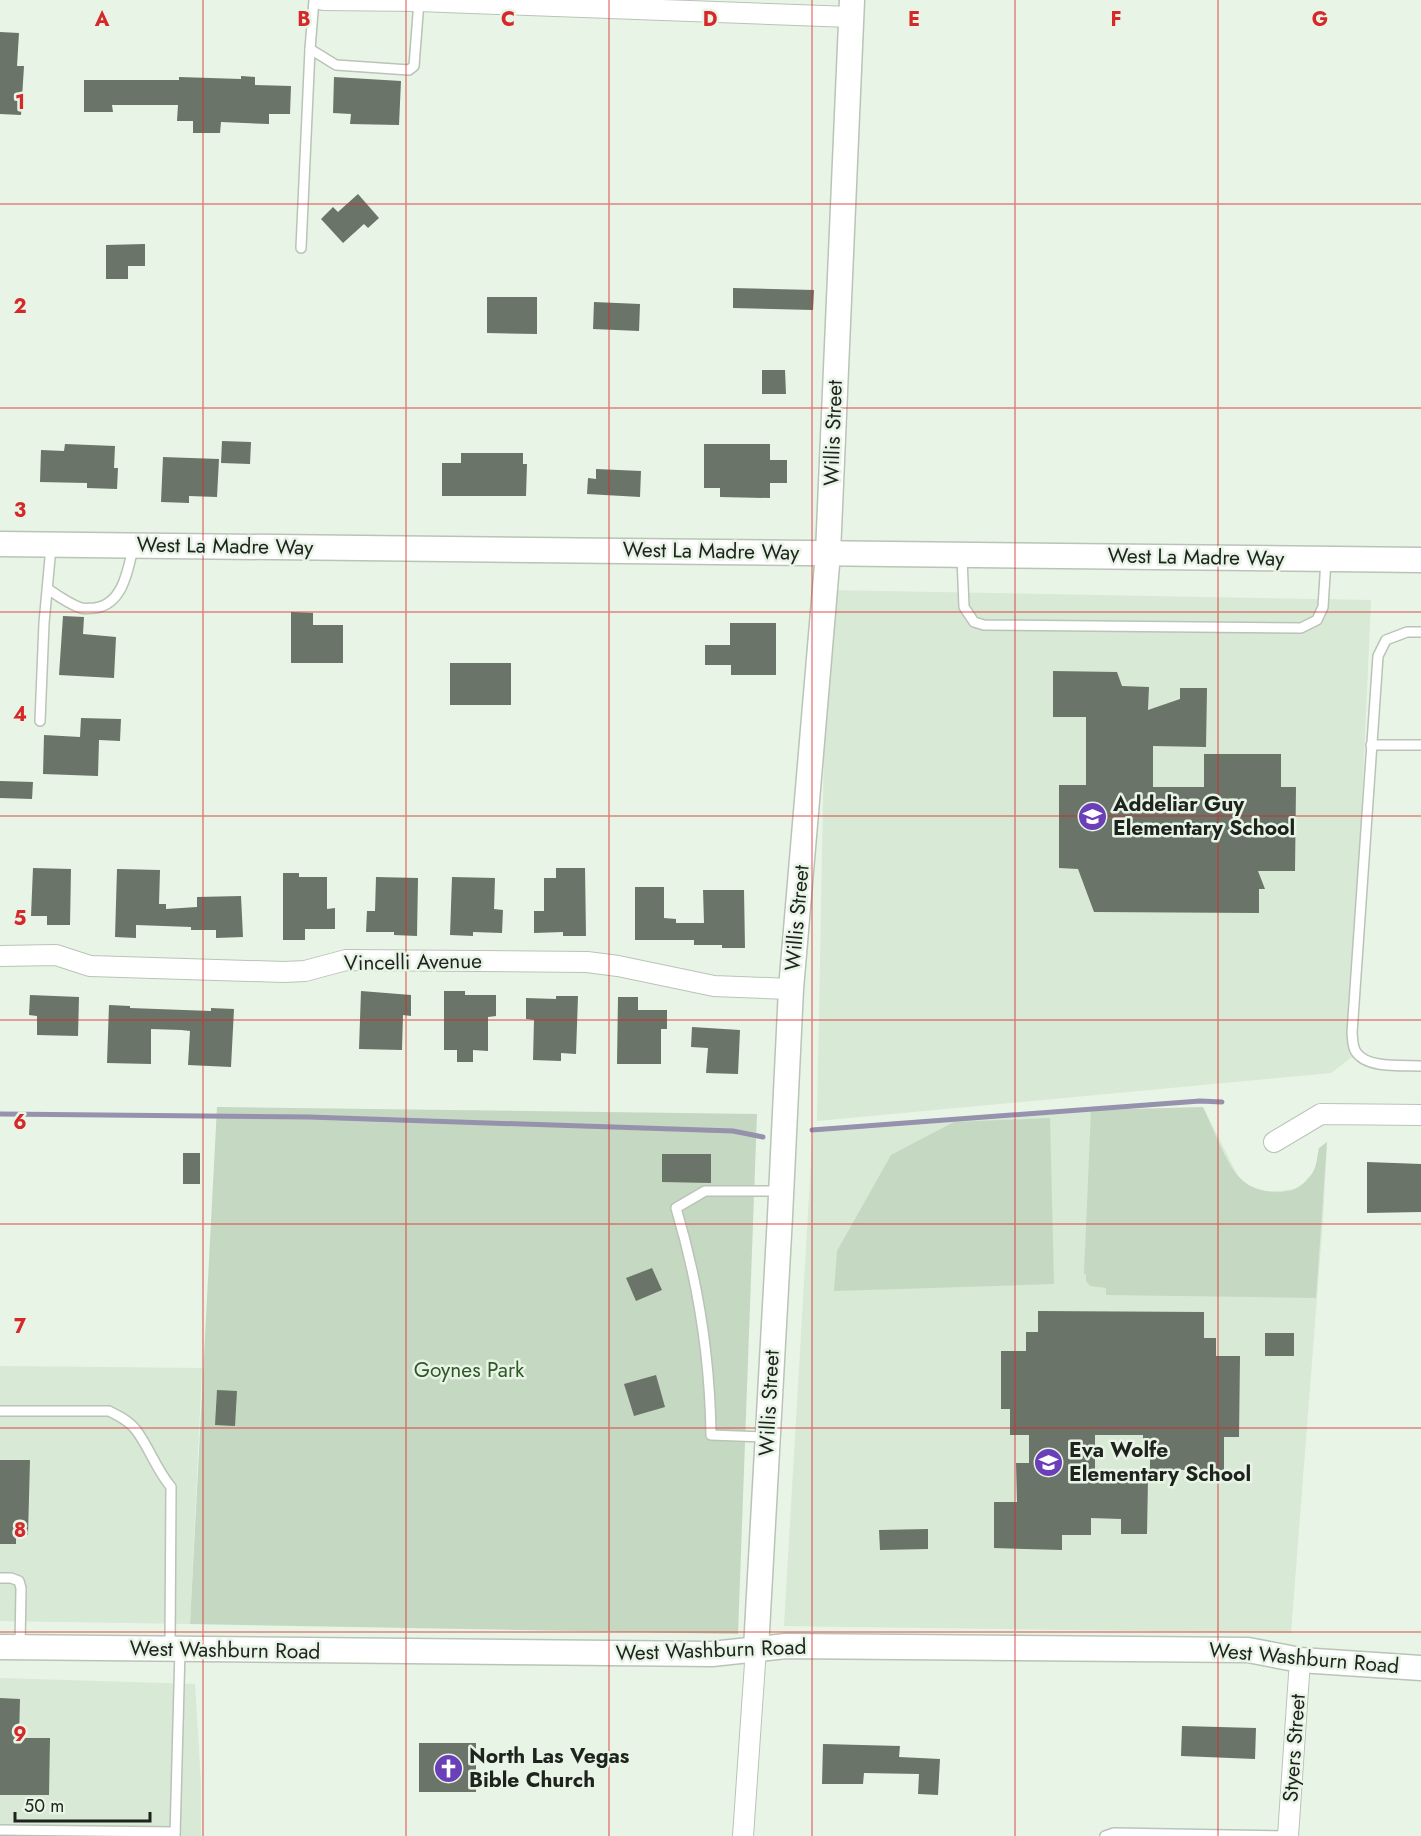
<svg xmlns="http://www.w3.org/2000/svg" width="1421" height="1836" viewBox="0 0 1421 1836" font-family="Jost,sans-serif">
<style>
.built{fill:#d8e9d5}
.green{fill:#c5d8c1}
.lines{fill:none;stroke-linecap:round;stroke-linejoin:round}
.stream{stroke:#9691ad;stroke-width:5}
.building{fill:#6a7468}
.service-casing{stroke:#b9c4b7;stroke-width:12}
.minor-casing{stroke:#b9c4b7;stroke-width:22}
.tertiary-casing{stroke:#b9c4b7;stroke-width:27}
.service{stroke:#fff;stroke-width:9}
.minor{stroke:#fff;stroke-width:20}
.tertiary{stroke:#fff;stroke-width:24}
.grid{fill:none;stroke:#d62828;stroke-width:1.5;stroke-opacity:0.55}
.labels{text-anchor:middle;stroke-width:5;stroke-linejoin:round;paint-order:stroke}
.street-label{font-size:21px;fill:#1f231e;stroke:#e8f4e6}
.poi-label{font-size:21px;font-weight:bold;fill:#1f231e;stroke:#e8f4e6;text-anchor:start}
.park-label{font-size:21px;fill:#305827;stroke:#e8f4e6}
.grid-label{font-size:20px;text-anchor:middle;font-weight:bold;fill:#d62828;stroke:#e8f4e6;stroke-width:5;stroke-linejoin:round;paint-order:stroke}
</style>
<rect width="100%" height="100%" fill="#e8f4e6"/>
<g class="built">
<path d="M827 590 1371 600 1352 1033 1357 1053 1331 1073 817 1121Z"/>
<path d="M1204 1109 1238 1176 1250 1187 1264 1191H1280L1294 1189 1304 1183 1313 1172 1316 1166 1319 1148 1327 1142 1323 1220 1291 1633 784 1626 813 1128 1091 1110Z"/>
<path d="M0 1366 202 1368 190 1624 0 1621Z"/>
<path d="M0 1678 195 1684 201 1783V1836H0Z"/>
</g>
<g class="green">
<path d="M217 1107 757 1114 738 1634 190 1624Z"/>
<path d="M1203 1107C1212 1126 1226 1163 1239 1177 1251 1191 1277 1196 1295 1189 1302 1186 1307 1180 1312 1174 1317 1166 1317 1157 1319 1148L1327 1142 1316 1298 1106 1295V1288L1090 1286 1086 1281V1274H1084L1091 1110Z"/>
<path d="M1050 1118 1054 1284 834 1291 837 1251 891 1155 954 1122Z"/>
</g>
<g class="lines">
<g class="stream">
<path d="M0 1114 309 1117 733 1131 763 1137"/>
<path d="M812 1130 1200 1101 1222 1102"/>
</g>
</g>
<g class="building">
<path d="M0 32 19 33 17 66H24L21 115 0 114Z"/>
<path d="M241 76 255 77V85L291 86 290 114H269V124L221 122 220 133H193V121H177L178 105H112L113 112H84V80H179V77L241 79Z"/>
<path d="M334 77 401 81 399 125 350 124 351 114 333 113Z"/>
<path d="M358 194 379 218 368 228 364 224 343 243 321 219 333 207 338 212Z"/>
<path d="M145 244V266H128V279H106V245Z"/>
<path d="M733 288 814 290 813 310 733 308Z"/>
<path d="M487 297H537V334L487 333Z"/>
<path d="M594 302 640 304 639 331 593 329Z"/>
<path d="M762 370H785L786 394H762Z"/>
<path d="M222 441 251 442 250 464 221 463Z"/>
<path d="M65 444 115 446 114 468H118L117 489 87 488V483L40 482 41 450 64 451Z"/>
<path d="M704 444H770V460H787V483H770V498L720 497V488H704Z"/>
<path d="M461 453H523V464H527L526 496H442V463H461Z"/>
<path d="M163 457 219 459 217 497 189 496V503L161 502Z"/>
<path d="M596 469 641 471 640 497 587 494 588 478 596 479Z"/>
<path d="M291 612 313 613V625H343V663H291Z"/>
<path d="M63 616 84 617 83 634 116 637 114 678 59 675Z"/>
<path d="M730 623H776V675H731V665H705V645H730Z"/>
<rect x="450" y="663" width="61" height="42"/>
<path d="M1053 671 1117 672 1122 686 1149 687 1148 710 1180 699V688H1207L1206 747 1153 746V787H1204V754H1281V787H1296L1295 871H1258L1265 889H1259V913L1094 912 1078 869 1059 868V785H1086V717H1053Z"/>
<path d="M81 718 121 719 120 741 99 740 98 776 43 774 44 735 80 737Z"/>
<path d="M0 781 33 782 32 799 0 798Z"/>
<path d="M33 868 71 869 70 925H47V916H31Z"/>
<path d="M556 868H585L586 936H563V932L534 933V911H544V878H556Z"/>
<path d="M117 869 160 870 159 904H166V909L197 907V897L241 896 243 937 216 938V930H191V927L136 925V938L115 937Z"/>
<path d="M283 873H299V877H327V909L335 908V929H305V940H283Z"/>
<path d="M376 877 418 878 417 936 394 935V932H366L367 911H375Z"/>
<path d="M452 877 495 878 494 909 503 910 502 933 473 932V936L450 935Z"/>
<path d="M635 887H664V918L676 919V923H704L703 890H744L745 948H722V945H694V940H635Z"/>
<path d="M361 991 411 995V1016L403 1015 402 1050 359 1049Z"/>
<path d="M444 991H465V995H496V1016L488 1017V1051L473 1050V1062H457V1050H444Z"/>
<path d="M30 995 79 997 78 1036 37 1035V1016L29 1015Z"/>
<path d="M556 996H578L576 1054 561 1053V1061L533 1060 534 1020 526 1019V998L556 999Z"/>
<path d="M618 997H638V1010H667V1029H661V1064H617Z"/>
<path d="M109 1005 130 1006V1008L211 1011V1008L234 1009 231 1067 188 1065 190 1031 181 1030 151 1029V1064L107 1063Z"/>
<path d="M692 1027 740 1030 738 1074 706 1073 708 1048 691 1047Z"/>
<rect x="183" y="1153" width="17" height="31"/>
<path d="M662 1154H711V1183L662 1182Z"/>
<path d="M1367 1162 1421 1164V1212L1367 1213Z"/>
<path d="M652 1268 662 1290 636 1301 626 1278Z"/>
<path d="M1038 1311 1204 1312V1338H1216V1356H1240L1239 1437H1224V1470H1150V1443H1143V1435H1095V1478H1148L1147 1534H1121V1519L1091 1518V1535H1062V1550L994 1548V1502H1017L1016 1463H1029V1435H1010V1409H1001V1351H1026V1332H1038Z"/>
<rect x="1265" y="1333" width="29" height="23"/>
<path d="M656 1375 665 1407 634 1416 624 1384Z"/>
<path d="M217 1390 237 1391 235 1426 215 1425Z"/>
<path d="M0 1460H30L28 1535H16V1544H0Z"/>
<path d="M928 1529V1549L880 1550 879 1530Z"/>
<path d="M0 1698 20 1699 19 1738H50L49 1795H0Z"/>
<path d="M1182 1726 1256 1728 1255 1759 1181 1756Z"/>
<rect x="419" y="1743" width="57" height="49"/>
<path d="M823 1744 900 1746 899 1757 940 1759 938 1795 918 1794 919 1774 864 1773 863 1784H822Z"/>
</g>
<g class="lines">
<defs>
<g id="service">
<path d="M314 0 310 49 336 65 409 70 414 66 419 1"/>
<path d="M301 248 310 49"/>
<path d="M962 557 964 607 974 622 984 625 1301 628 1317 620 1323 607 1326 560"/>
<path d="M48 589C58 596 69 604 81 608 86 609 90 608 95 608 123 604 128 570 133 548"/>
<path d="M1421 632H1407L1386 640 1378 656 1352 1033C1353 1039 1352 1046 1356 1052 1367 1069 1403 1065 1421 1066"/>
<path d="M40 721 44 623 51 547"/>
<path d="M1371 745H1421"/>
<path d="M0 1411H109C119 1416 129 1421 136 1430 149 1447 156 1469 171 1487L170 1647"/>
<path d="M767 1437 711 1435C710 1356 699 1285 676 1208L705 1191H781"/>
<path d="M0 1578H11L19 1581 21 1588 20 1647"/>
<path d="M0 1830 175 1832"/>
<path d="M175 1836 180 1649"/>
<path d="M1105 1836 1114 1833 1288 1836"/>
</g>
<g id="minor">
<path d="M323 0 419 1 851 17"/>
<path d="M0 956 56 955 90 966 284 972 305 971 346 960 587 962 618 966 714 986 791 989"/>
<path d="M1274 1142 1321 1114 1421 1115"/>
<path d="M743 1836 756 1649"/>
<path d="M1288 1836 1300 1660"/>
</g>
<g id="tertiary">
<path d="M0 544 1421 560"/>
<path d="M0 1647 712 1654 786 1646 1248 1650 1300 1660 1421 1668"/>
<path d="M756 1649 780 1216 791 989 828 553 852 0"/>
</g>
</defs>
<use href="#service" class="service-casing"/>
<use href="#minor" class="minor-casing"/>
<use href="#tertiary" class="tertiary-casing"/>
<use href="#service" class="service"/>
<use href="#minor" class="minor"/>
<use href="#tertiary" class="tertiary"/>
</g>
<path class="grid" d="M203 0V1836M406 0V1836M609 0V1836M812 0V1836M1015 0V1836M1218 0V1836M0 204H1421M0 408H1421M0 612H1421M0 816H1421M0 1020H1421M0 1224H1421M0 1428H1421M0 1632H1421"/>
<defs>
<symbol id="school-disc" viewBox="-11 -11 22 22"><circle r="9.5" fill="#6a3fb7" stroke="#e8f4e6"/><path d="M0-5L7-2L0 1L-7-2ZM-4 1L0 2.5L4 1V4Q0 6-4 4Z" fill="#fff"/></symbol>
<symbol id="church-disc" viewBox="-11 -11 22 22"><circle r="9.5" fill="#6a3fb7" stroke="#e8f4e6"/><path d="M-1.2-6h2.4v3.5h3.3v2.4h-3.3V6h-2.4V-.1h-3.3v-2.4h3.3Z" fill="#fff"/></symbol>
</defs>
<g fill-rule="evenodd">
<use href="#school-disc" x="1076" y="800" width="33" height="33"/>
<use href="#school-disc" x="1032" y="1446" width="33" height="33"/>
<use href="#church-disc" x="432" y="1752" width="33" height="33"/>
</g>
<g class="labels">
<g class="street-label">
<text transform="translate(833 433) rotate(-88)" y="7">Willis Street</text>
<text transform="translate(225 546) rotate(1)" y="7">West La Madre Way</text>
<text transform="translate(711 551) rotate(1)" y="7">West La Madre Way</text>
<text transform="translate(1196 557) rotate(1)" y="7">West La Madre Way</text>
<text transform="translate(797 918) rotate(-85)" y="7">Willis Street</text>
<text transform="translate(413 962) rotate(-1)" y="7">Vincelli Avenue</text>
<text transform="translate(769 1403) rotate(-87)" y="7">Willis Street</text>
<text transform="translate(225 1650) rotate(1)" y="7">West Washburn Road</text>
<text transform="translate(711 1650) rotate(-2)" y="7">West Washburn Road</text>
<text transform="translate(1304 1658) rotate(5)" y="7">West Washburn Road</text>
<text transform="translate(1294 1748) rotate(-86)" y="7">Styers Street</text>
</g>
<g class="poi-label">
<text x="1113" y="811">Addeliar Guy<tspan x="1113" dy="24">Elementary School</tspan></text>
<text x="1069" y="1457">Eva Wolfe<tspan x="1069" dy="24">Elementary School</tspan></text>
<text x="469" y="1763">North Las Vegas<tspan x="469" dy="24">Bible Church</tspan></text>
</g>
<g class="park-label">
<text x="469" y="1377">Goynes Park</text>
</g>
</g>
<g class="grid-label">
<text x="102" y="26">A</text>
<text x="304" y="26">B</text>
<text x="508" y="26">C</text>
<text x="710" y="26">D</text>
<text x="914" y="26">E</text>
<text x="1116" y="26">F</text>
<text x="1320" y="26">G</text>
<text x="20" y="109">1</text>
<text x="20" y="313">2</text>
<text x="20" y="517">3</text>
<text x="20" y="721">4</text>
<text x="20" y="925">5</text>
<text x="20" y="1129">6</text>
<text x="20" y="1333">7</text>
<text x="20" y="1537">8</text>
<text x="20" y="1741">9</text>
</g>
<path d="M15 1812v9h135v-9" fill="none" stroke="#1f231e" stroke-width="3"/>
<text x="24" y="1812" font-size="18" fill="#1f231e" stroke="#e8f4e6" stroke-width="4.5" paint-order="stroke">50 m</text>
</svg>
